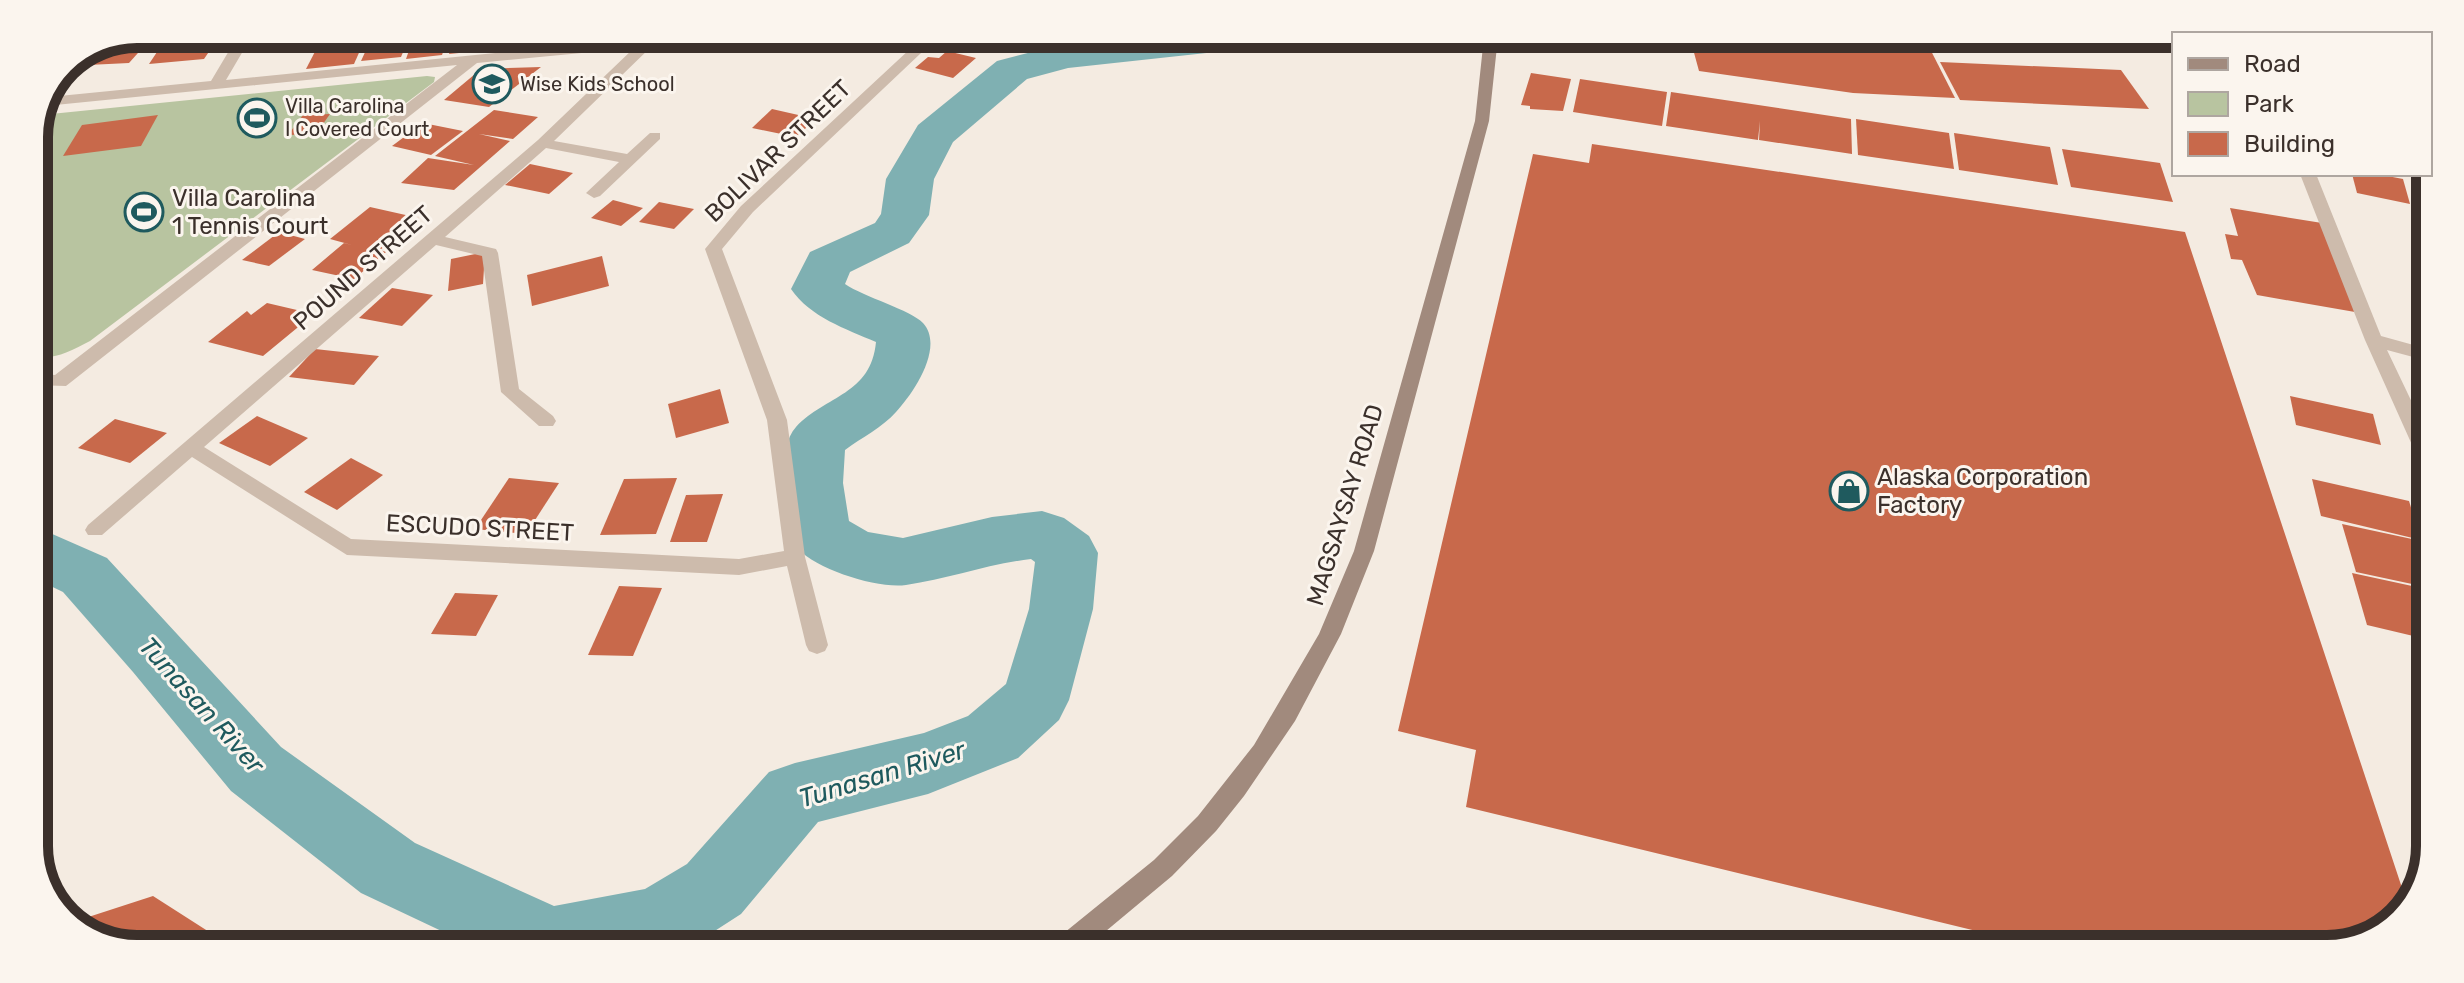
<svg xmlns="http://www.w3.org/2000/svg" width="2464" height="983" viewBox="0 0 2464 983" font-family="Rubik,sans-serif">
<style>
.green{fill:#b8c4a0}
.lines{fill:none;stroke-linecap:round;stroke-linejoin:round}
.river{fill:#7fb0b2;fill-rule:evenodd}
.building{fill:#c8694b}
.minor{fill:#cdbbac;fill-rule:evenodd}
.secondary{fill:#a18a7d;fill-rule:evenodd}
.labels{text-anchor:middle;stroke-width:6;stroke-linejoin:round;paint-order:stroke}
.far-poi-label{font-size:20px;fill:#3b302b;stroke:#fbf5ee;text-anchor:start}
.street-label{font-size:24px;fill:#3b302b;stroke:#fbf5ee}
.poi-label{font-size:24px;fill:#3b302b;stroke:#fbf5ee;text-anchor:start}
.water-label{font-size:26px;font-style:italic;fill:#1f5a5e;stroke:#fbf5ee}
.rim{fill:none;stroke:#3b302b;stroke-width:10}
</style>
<rect width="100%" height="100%" fill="#f4ebe1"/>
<path class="green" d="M427 76 435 77 434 82 90 341C72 350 56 360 34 357V130L41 115Z"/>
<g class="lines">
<path class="river" d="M1132 37H1325L1319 46 1304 49 1234 50 1068 68 1027 79 953 142 934 179 929 215 909 243 850 272 845 284C864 297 911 310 923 323 945 347 913 394 896 412 883 427 861 438 845 450L843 483 849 521 868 532 903 538 992 517 1042 511 1064 518 1089 536 1098 553 1093 609 1069 700 1059 720 1018 758 928 794 818 822 741 914 693 945 469 944 361 893 231 791 133 672 63 592 34 578V526L107 558 281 747 415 843 554 906 645 889 687 864 769 772 795 763 924 733 968 716 1006 684 1029 609 1035 562 1031 559C988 564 948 579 906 585 878 589 818 570 798 549 787 538 787 519 786 503 783 481 780 445 796 427 826 395 871 395 876 342 846 329 810 317 791 289L810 252 875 223 881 214 886 179 918 125 997 61 1067 43Z"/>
</g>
<g class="building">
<path d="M137 34H155L129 63 88 65 105 47Z"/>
<path d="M168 34H221L204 59 149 64 161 46 192 43 161 44Z"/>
<path d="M276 34 287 35 316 34 309 49 268 53 273 44H282L286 37 274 38Z"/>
<path d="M390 35H404L399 46 406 45 401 57 361 61 372 37Z"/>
<path d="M438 35H449L442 55 406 59 413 39Z"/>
<path d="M456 35H494L489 50 449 54Z"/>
<path d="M500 35H533L527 47 493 49Z"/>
<path d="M540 35H642V36L536 49Z"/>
<path d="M951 36H991L975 53 941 48Z"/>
<path d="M366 37 354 64 306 69 320 42Z"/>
<path d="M1690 38 1925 39 1955 98 1853 93 1699 71Z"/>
<path d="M1953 39H2050L2056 49 1955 43Z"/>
<path d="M947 51 976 58 953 78 915 68 928 57 939 58Z"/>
<path d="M1940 62 2121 70 2149 109 1960 100Z"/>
<path d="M541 67 489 107 444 100 481 69Z"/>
<path d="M1531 73 1571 79 1563 111 1530 109V106L1521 105Z"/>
<path d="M1580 79 1667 92 1662 126 1573 112Z"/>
<path d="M1671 92 1851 119 1852 154 1759 140 1760 121 1758 140 1666 126Z"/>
<path d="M772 109 816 119 796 137 752 128Z"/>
<path d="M494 110 538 117 513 139 479 134 510 141 454 190 401 183 428 158 474 165 435 156Z"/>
<path d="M330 114 316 134 288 135 303 115Z"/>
<path d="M158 115 141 146 63 156 82 125Z"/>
<path d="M1856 119 1949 133 1954 169 1858 155Z"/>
<path d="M423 123 463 131 431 155 392 146Z"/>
<path d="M1954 133 2050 147 2058 185 1959 170Z"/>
<path d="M1592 144 2185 232 2407 903 2389 928 2328 949 2046 948 1466 807 1476 750 1398 731 1533 154 1589 163Z"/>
<path d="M2062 149 2160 163 2173 202 2071 187Z"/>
<path d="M530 164 573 173 549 194 505 185Z"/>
<path d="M2352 174H2377L2403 179 2410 204 2357 193Z"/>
<path d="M613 200 643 208 621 226 591 218Z"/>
<path d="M659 202 694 209 674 229 639 222Z"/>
<path d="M370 207 419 218 380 250 386 252 354 279 312 270 344 243 352 245 330 239Z"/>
<path d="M2230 208 2322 223 2355 312 2257 295 2242 260 2231 259 2225 234 2238 236Z"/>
<path d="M279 232 305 239 269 266 242 260Z"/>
<path d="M485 252 483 284 448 291 451 259Z"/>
<path d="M602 256 609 286 532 306 527 275Z"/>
<path d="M392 288 433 295 402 326 359 318Z"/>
<path d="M267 303 314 314 263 356 208 342 247 311 251 315Z"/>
<path d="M315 349 379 356 354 385 289 377Z"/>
<path d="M720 389 729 423 676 438 668 404Z"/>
<path d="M2290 396 2373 414 2381 445 2296 425Z"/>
<path d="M257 416 308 438 270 466 219 443Z"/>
<path d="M115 419 167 433 130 463 78 448Z"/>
<path d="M351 458 383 475 337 510 304 492Z"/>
<path d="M509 478 559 483 526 534 475 529Z"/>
<path d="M677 478 656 534 600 535 624 479Z"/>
<path d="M2312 479 2409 501 2421 540 2321 516Z"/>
<path d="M723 494 707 542H670L686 495Z"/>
<path d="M2342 524 2426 542V587L2356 572Z"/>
<path d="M2352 573 2426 589V639L2367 625Z"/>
<path d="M619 586 662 588 633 656 588 655Z"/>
<path d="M455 593 498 595 476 636 431 634Z"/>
<path d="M153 896 228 944 103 943 73 922Z"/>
<path d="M1223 930 1233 946H1196Z"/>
</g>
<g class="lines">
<g class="minor">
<path d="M239 34H253L226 80 644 38 647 35H725L718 39 652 46 554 141 627 154 650 133H660V139L600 196 594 198 586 193 619 162 546 148 445 237 496 249 498 253 519 389 553 416 556 421 553 426H539L501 392 482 256 436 245 204 447 351 539 739 559 784 551 767 420 705 249 741 206 924 36H939L753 212 722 249 787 420 805 557 828 645 825 651 817 654 809 651 806 645 787 566 739 575 347 555 192 457 102 535H88L85 530 88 525 538 140 634 48 477 63 66 386 34 385V373L55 375 457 65 45 106 49 97 211 81Z"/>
<path d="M74 60 65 77 58 78 64 64Z"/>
<path d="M2300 174H2316L2381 336 2428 349V361L2387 350 2428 436 2427 463 2420 461 2417 456 2365 340Z"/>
</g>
<path class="secondary" d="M1484 37H1498L1489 121 1374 551 1341 634 1295 721 1244 796 1216 831 1172 876 1088 946H1055L1059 937 1154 860 1198 816 1254 745 1319 634 1354 551 1475 121Z"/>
</g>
<defs>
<symbol id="school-ring" viewBox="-11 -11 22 22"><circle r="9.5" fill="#fbf5ee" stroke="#1f5a5e" stroke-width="1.5"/><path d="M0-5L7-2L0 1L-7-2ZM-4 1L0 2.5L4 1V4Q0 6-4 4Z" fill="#1f5a5e"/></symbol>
<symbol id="stadium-ring" viewBox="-11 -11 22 22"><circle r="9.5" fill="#fbf5ee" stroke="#1f5a5e" stroke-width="1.5"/><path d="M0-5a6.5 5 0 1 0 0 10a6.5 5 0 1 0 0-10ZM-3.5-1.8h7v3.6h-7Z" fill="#1f5a5e"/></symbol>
<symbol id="shop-ring" viewBox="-11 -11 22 22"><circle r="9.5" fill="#fbf5ee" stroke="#1f5a5e" stroke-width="1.5"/><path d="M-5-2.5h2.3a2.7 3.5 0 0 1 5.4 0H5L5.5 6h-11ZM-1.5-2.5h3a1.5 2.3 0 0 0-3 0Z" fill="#1f5a5e"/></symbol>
</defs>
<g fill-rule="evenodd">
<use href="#school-ring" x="470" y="62" width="44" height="44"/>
<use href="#stadium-ring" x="235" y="96" width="44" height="44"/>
<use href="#stadium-ring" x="122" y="190" width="44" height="44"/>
<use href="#shop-ring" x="1827" y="469" width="44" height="44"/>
</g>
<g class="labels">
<g class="far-poi-label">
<text x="520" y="91">Wise Kids School</text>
<text x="285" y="113">Villa Carolina<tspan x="285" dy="23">I Covered Court</tspan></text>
</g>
<g class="street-label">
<text transform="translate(778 151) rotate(-44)" y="8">BOLIVAR STREET</text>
<text transform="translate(363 268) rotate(-41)" y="8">POUND STREET</text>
<text transform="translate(1345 505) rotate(-73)" y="8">MAGSAYSAY ROAD</text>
<text transform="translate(480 528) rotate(3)" y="8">ESCUDO STREET</text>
</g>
<g class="poi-label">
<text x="172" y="206">Villa Carolina<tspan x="172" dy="28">1 Tennis Court</tspan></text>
<text x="1877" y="485">Alaska Corporation<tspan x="1877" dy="28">Factory</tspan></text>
</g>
<g class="water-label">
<text transform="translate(202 705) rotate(48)" y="9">Tunasan River</text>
<text transform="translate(882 774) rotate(-17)" y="9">Tunasan River</text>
</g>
</g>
<path d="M0 0H2464V983H0ZM137 48H2327A89 89 0 0 1 2416 137V846A89 89 0 0 1 2327 935H137A89 89 0 0 1 48 846V137A89 89 0 0 1 137 48Z" fill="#fbf5ee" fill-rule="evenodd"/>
<path class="rim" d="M137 48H2327A89 89 0 0 1 2416 137V846A89 89 0 0 1 2327 935H137A89 89 0 0 1 48 846V137A89 89 0 0 1 137 48Z"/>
<rect x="2172" y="32" width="260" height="144" fill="#fbf5ee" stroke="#aea6a0" stroke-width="2"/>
<rect x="2188" y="58" width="40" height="12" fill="#a18a7d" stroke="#aea6a0" stroke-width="2"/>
<text x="2244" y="72" font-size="24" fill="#3b302b">Road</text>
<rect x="2188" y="92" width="40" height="24" fill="#b8c4a0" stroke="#aea6a0" stroke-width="2"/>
<text x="2244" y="112" font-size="24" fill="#3b302b">Park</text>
<rect x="2188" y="132" width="40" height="24" fill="#c8694b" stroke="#aea6a0" stroke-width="2"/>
<text x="2244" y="152" font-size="24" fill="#3b302b">Building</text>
</svg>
